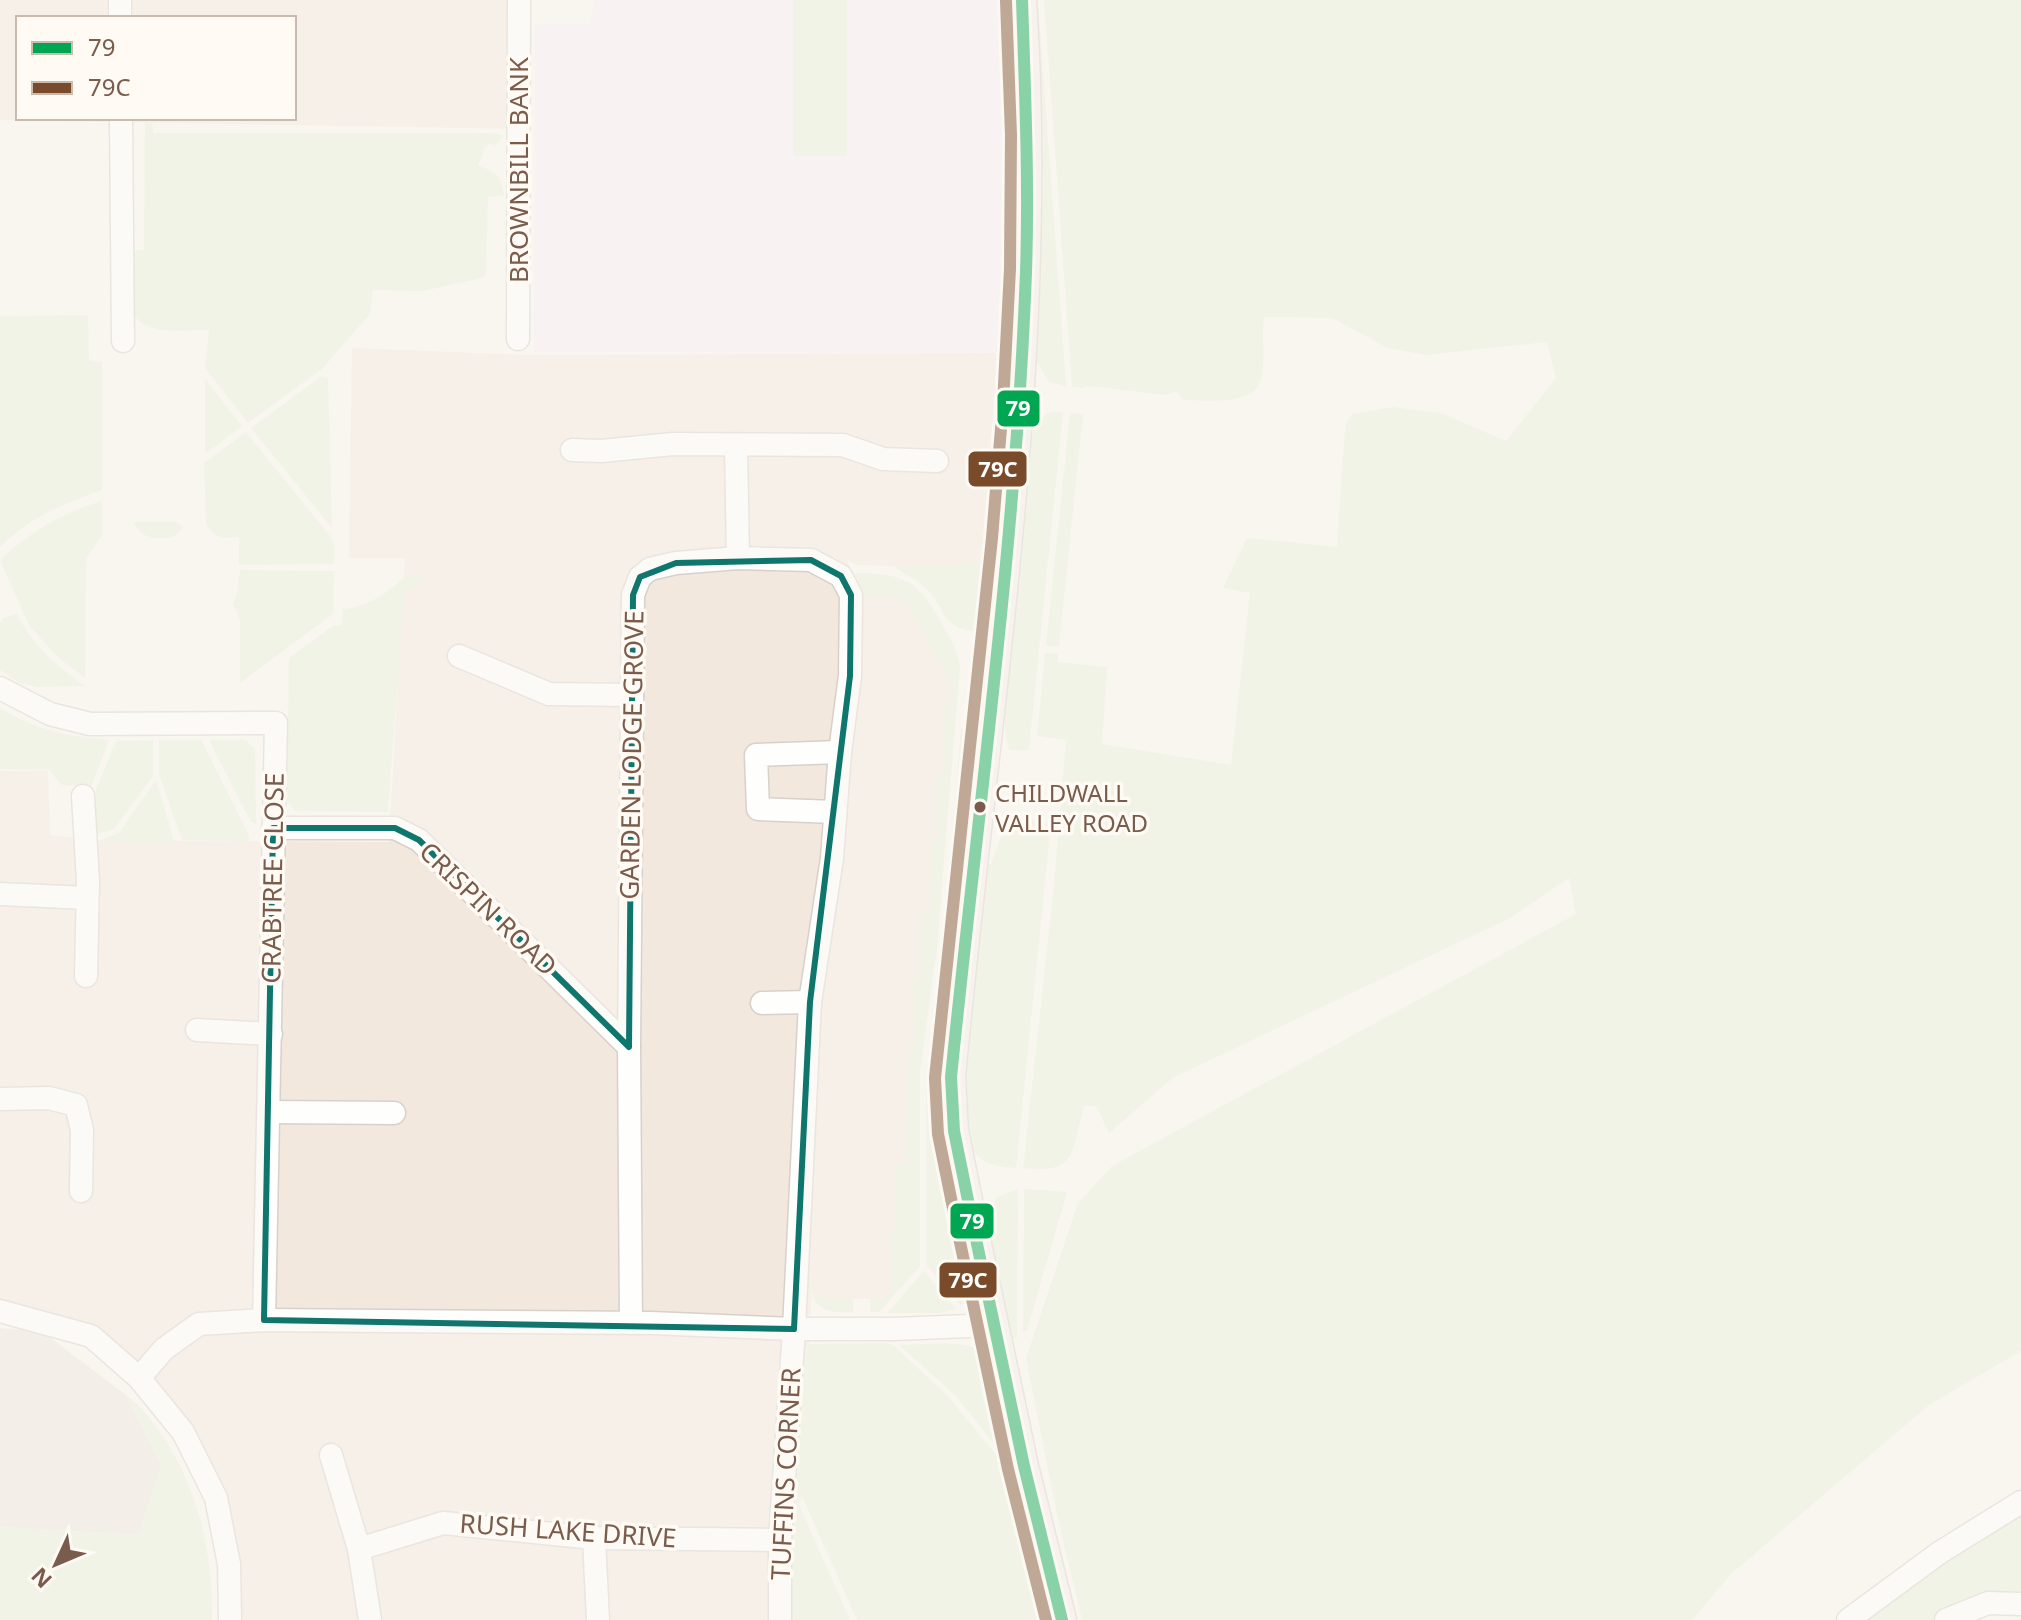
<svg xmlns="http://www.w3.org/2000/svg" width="2021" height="1620" viewBox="0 0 2021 1620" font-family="'Noto Sans',sans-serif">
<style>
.residential{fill:#f2e8de;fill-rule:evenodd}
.industrial{fill:#ede5e0}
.education{fill:#f6eef6}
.green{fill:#e7f0db}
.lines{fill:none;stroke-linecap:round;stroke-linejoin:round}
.minor-casing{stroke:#d7d1cb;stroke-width:25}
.major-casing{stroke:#dad1cc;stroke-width:31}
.minor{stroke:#fefefd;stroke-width:22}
.major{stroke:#f3eee8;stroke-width:28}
.bus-1-casing{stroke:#fffaf3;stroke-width:18}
.bus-2-casing{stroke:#fffaf3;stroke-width:18}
.bus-1{stroke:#00a651;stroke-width:12}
.bus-2{stroke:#7a4b2a;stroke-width:12}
.marked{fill:none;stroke:#0f766e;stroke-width:6;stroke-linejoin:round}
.bus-dot{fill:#7a5c4d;stroke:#fffaf3;stroke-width:3}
.labels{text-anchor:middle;stroke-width:7;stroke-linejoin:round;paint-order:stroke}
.bus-label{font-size:24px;fill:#7a5c4d;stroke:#fffaf3;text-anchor:start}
.street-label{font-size:26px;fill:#7a5c4d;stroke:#fffaf3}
.line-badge{stroke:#fffaf3;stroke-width:3}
.badge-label{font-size:22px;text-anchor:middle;font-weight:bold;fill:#fff}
</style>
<rect width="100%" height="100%" fill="#f9f5f0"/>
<g class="residential">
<path d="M0 0H519V129L0 120ZM18 18H294V118H18Z"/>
<path d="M352 348 529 355 998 353 980 565 894 566 855 565 847 560 862 597H904L951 683 952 706 944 707 945 773 936 774 937 839 932 840V914H919L920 980 913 981 915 1046H909L905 1163 895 1164 896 1229 890 1230 891 1289 883 1299H828L812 1290 794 1620H225L224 1536 183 1432 91 1336 0 1311V771H48L50 835 91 840 389 842 405 558H349Z"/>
</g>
<path class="industrial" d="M0 1328 43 1332 126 1395 161 1465 139 1535 0 1527Z"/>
<path class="education" d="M595 0H997L1005 155 1002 353 534 352 535 24H590Z"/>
<g class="green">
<rect x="793" y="0" width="54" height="156"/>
<path d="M997 0H1009L1016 96 1009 387 987 613 985 619H979L975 623 974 631C942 629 945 607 927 589 917 579 904 575 894 566L980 564 998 353 1002 352 1005 155Z"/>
<path d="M1034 0H1038L1066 386 1049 382 1037 362 1043 185Z"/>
<path d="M1044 0H2021V1351L1929 1405 1731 1574 1692 1620H1082L1059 1524 1026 1358 1078 1203 1112 1166 1576 914 1569 878 1510 918 1174 1077 1109 1133 1096 1106 1084 1105C1072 1147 1079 1176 1023 1168L1054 885 1066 740 1037 736 1045 653 1058 654V662L1107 667 1102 744 1231 765 1250 593 1223 588 1247 538 1337 547 1345 426 1352 414 1393 407 1441 413 1506 441 1556 378 1547 342 1426 355 1388 348 1332 318 1264 317C1261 336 1266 360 1261 379 1254 407 1204 400 1183 400L1177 391 1166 395 1088 386 1082 388 1072 387Z"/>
<path d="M145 118H152L153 133H497L503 136 494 147 492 143 485 147 478 166C497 171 502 177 504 196L488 197 486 277 423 291 373 290 370 314 322 369 248 423 205 368 209 330C187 329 141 338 132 310 127 293 130 269 129 251L144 250Z"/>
<path d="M88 315 89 360 102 362V490C65 503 27 518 0 548V316Z"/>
<path d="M322 376 328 378 332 528 251 428Z"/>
<path d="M205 379 242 426 205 454Z"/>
<path d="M1052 411 1063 412 1029 750H1009L1005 731 1004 688 1029 436 1035 422Z"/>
<path d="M1070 413 1083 414 1059 647 1046 645Z"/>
<path d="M246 432 330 536 334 545V564L239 565V537C224 538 214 539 206 524L204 463Z"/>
<path d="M102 501V535L86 559 85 678 59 658 30 627 0 560C31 531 62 513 102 501Z"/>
<path d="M134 522H176L184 527 174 536C159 540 139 539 134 522Z"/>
<path d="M240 570 334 571 333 614 240 683V620L233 604 237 594Z"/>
<path d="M855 573C907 573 919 582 944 627 951 641 959 652 960 668L937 948 920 1072V1266L879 1312H871L870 1299H883L891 1289 890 1229H896L895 1163H905L909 1046 915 1045 913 980H920L919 914H932V839L937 838 936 773 945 772 944 706 952 705 951 683 904 597H862Z"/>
<path d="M425 576 404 597 388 812 295 811 287 802 289 658 333 626 342 625 343 609C363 608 390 593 404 577Z"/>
<path d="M17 614C32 645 57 666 85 686L37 687 19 683 0 670V623L3 618Z"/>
<path d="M0 708C36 730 67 736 109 740L91 787 62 785 49 770 0 769Z"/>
<path d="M969 728 957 898 946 899 961 729Z"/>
<path d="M153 740V776L114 829 95 835 96 790 116 741Z"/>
<path d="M159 740H201L249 835V841L182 840 159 774Z"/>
<path d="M209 740H245L255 748 256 824 251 822Z"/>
<path d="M156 780 174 841H98L119 833Z"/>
<path d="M1018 818 1051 824 1016 1168C999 1166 983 1166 973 1150 952 1116 981 915 986 865L991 864 1004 829Z"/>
<path d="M957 902 936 1104 974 1295H969L961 1306 927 1266 926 1258V1074L946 903Z"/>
<path d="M1018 1189 1017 1338 1008 1341 986 1216 997 1197Z"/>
<path d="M1024 1189 1067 1192 1027 1330 1023 1332Z"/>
<path d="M924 1271 956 1309 940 1313H887Z"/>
<path d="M812 1289 828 1299H853V1312C834 1313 813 1312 812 1289Z"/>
<path d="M887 1343 893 1345 947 1395 1011 1473 1044 1620H857L801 1494 793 1493 799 1355 809 1344Z"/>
<path d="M899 1345C917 1345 960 1340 974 1348 997 1361 1005 1438 1010 1464L956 1396Z"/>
<path d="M126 1395C141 1405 149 1417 159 1431 198 1486 213 1553 212 1620H0V1527L139 1535 161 1465Z"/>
<path d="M2021 1502V1608L1955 1620H1853Z"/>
<path d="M792 1505H799L850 1620H791Z"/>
</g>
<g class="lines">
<defs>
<g id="minor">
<path d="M120 0V18"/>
<path d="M121 118 123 341"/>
<path d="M518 339 519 0"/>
<path d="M736 445 738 558"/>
<path d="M572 450 601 451 673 444 843 445 883 459 937 461"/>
<path d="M459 656 549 694 632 695"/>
<path d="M0 688 50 714 90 724 276 723 264 1320"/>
<path d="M83 796 88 881 86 976"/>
<path d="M835 812 758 809 756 755 840 752"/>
<path d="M273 828H395L419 840 629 1047"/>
<path d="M0 894 87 898"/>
<path d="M762 1003 810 1002"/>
<path d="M197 1030 271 1034"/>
<path d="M0 1099 49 1098 76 1105 82 1130 81 1191"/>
<path d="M270 1112 394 1113"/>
<path d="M0 1311 91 1336 139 1378 183 1432 216 1498 229 1564 230 1620"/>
<path d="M631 1323 629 1047 633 595 640 577 650 569 676 563 738 558 811 560 841 576 851 595 850 676 840 752 832 858 810 1002 794 1329 780 1540V1620"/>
<path d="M139 1378 164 1349 199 1324 264 1320 651 1323 794 1329H895L994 1325"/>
<path d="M331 1455 359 1549 370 1620"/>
<path d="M594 1538 598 1620"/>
<path d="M359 1549 443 1523 594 1538 780 1540"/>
<path d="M1848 1620 1939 1553 2021 1502"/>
<path d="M1946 1620 1988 1603 2021 1604"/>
</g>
<path id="major" d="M1022 0C1046 360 984 719 951 1077L954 1131 973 1225 1024 1466 1062 1620"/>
</defs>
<use href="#minor" class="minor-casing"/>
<use href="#major" class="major-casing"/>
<use href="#minor" class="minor"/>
<use href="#major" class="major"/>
<defs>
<path id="bus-1" d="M1022 0C1025 91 1029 181 1026 272 1016 541 978 809 951 1077L954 1131 973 1225 1024 1466 1062 1620"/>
<path id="bus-2" d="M1006 1 1011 135 1010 269 1003 404 992 538 935 1078 938 1134 957 1228 1008 1469 1046 1620"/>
</defs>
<use href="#bus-1" class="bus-1-casing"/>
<use href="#bus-2" class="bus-2-casing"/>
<use href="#bus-1" class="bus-1"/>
<use href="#bus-2" class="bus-2"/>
</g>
<path d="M0 0H2021V1620H0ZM811 560 841 576 851 595 850 676 810 1002 794 1329 264 1320 273 828H395L419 840 629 1047 633 595 640 577 676 563Z" fill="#f9f5f0" fill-opacity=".55" fill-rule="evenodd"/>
<path class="marked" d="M811 560 841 576 851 595 850 676 810 1002 794 1329 264 1320 273 828H395L419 840 629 1047 633 595 640 577 676 563Z"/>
<circle class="bus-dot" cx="980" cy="807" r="7"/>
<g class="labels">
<g class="bus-label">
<text x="995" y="802">CHILDWALL<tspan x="995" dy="30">VALLEY ROAD</tspan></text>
</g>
<g class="street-label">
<text transform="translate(519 170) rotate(-90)" y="9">BROWNBILL BANK</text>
<text transform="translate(632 755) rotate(-89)" y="9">GARDEN LODGE GROVE</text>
<text transform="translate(273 878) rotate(-89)" y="9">CRABTREE CLOSE</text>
<text transform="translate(488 909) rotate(44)" y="9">CRISPIN ROAD</text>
<text transform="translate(786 1474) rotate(-87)" y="9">TUFFINS CORNER</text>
<text transform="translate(568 1531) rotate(4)" y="9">RUSH LAKE DRIVE</text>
</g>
</g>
<g class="line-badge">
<rect x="996" y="389" width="45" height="39" rx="8" fill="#00a651"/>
<rect x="967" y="450" width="61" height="38" rx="8" fill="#7a4b2a"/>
<rect x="949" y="1202" width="46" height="38" rx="8" fill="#00a651"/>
<rect x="938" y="1261" width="60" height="38" rx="8" fill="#7a4b2a"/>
</g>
<g class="badge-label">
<text x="1018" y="416">79</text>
<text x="998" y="477">79C</text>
<text x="972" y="1229">79</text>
<text x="968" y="1288">79C</text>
</g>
<rect x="16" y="16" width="280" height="104" fill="#fffaf3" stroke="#cabbb1" stroke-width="2"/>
<rect x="32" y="42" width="40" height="12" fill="#00a651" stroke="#cabbb1" stroke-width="2"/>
<text x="88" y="56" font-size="24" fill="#7a5c4d">79</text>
<rect x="32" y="82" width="40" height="12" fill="#7a4b2a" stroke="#cabbb1" stroke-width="2"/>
<text x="88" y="96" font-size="24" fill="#7a5c4d">79C</text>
<g transform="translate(56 1564) rotate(226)" stroke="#fffaf3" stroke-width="6" paint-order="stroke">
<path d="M0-6L14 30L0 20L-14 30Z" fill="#7a5c4d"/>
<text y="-12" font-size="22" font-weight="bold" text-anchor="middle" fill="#7a5c4d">N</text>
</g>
</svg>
